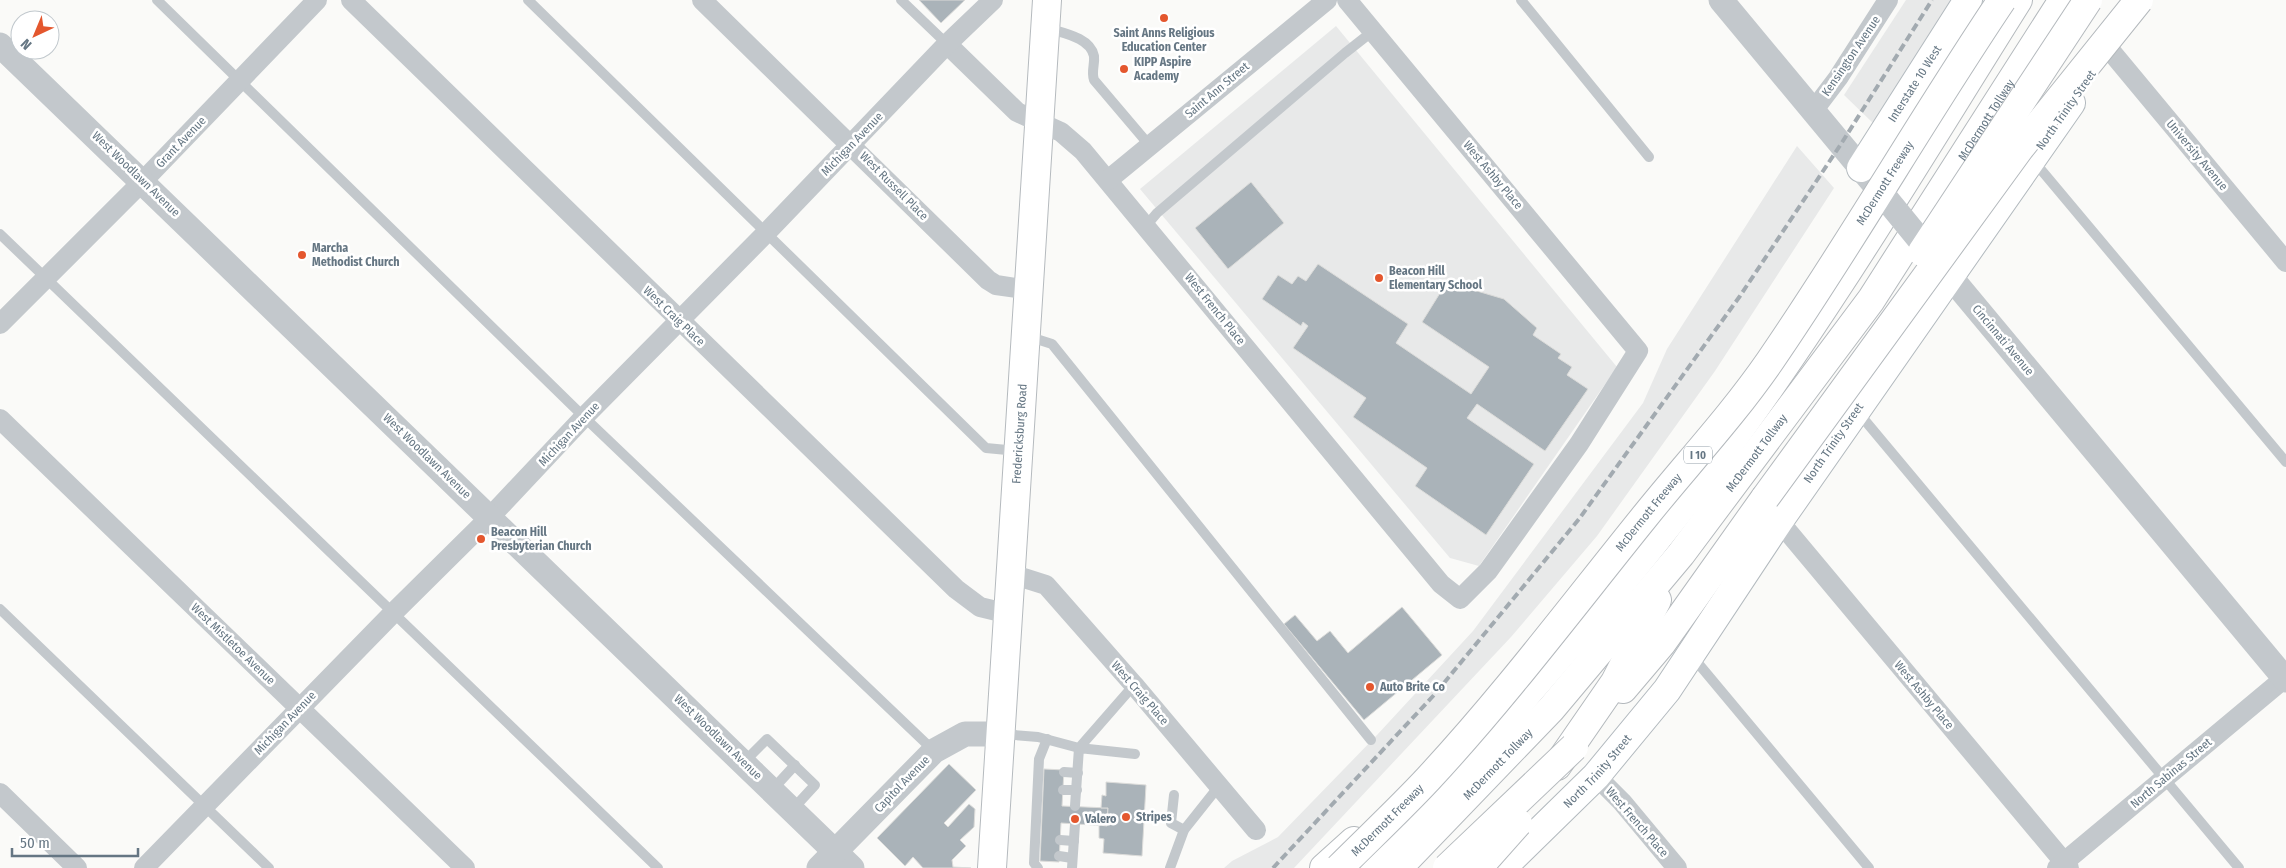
<svg xmlns="http://www.w3.org/2000/svg" width="2286" height="868" viewBox="0 0 2286 868" font-family="'Fira Sans Condensed',sans-serif">
<style>
.built{fill:#e8e9e9}
.building{fill:#aab3b9;stroke:#dcdcda}
.lines{fill:none;stroke-linecap:round;stroke-linejoin:round}
.secondary-casing{stroke:#b3babf;stroke-width:30}
.primary-casing{stroke:#b5babe;stroke-width:30}
.motorway-casing{stroke:#b4b9bd;stroke-width:30}
.service{stroke:#c3c8cc;stroke-width:10}
.minor{stroke:#c3c8cc;stroke-width:20}
.tertiary{stroke:#c3c8cc;stroke-width:25}
.secondary{stroke:#fff;stroke-width:28}
.primary{stroke:#fff;stroke-width:28}
.motorway{stroke:#fff;stroke-width:28}
.rail{stroke:#a2aab0;stroke-width:4;stroke-dasharray:8 4;stroke-linecap:butt}
.motorway-bridge-casing{stroke:#b4b9bd;stroke-width:30;stroke-linecap:butt}
.tertiary-bridge{stroke:#c3c8cc;stroke-width:25}
.motorway-bridge{stroke:#fff;stroke-width:28}
.poi-dot{fill:#e4572e;stroke:#fff;stroke-width:2}
.labels{text-anchor:middle;stroke-width:5;stroke-linejoin:round;paint-order:stroke}
.shield{fill:#fff;stroke:#939fa8;stroke-width:1}
.shield-label{font-size:11px;font-weight:bold;fill:#657683}
.poi-label{font-size:12px;font-weight:bold;fill:#657683;stroke:#fff;text-anchor:start}
.street-label{font-size:12px;fill:#657683;stroke:#fff}
</style>
<rect width="100%" height="100%" fill="#fafaf8"/>
<g class="built">
<path d="M1906 0H1951L1874 124 1844 95Z"/>
<path d="M1336 26 1617 367 1479 566 1450 558 1140 189Z"/>
<path d="M1797 146 1834 188 1715 371 1597 536 1511 637 1294 868H1224L1232 861 1278 837 1377 735 1473 631 1643 403 1667 349Z"/>
</g>
<g class="building">
<path d="M919 0H965L941 23Z"/>
<path d="M1251 182 1284 223 1228 269 1195 228Z"/>
<path d="M1318 264 1408 324 1396 343 1471 394 1489 367 1422 322 1445 285 1477 291 1504 299 1537 328 1533 335 1561 354 1558 358 1572 367 1567 375 1588 389 1545 451 1477 404 1467 418 1534 464 1486 535 1415 486 1427 468 1353 417 1366 398 1293 348 1308 326 1303 322 1301 326 1262 299 1278 275 1292 284 1298 276 1306 281Z"/>
<path d="M1402 607 1442 655 1364 720 1284 624 1295 615 1317 641 1330 631 1348 653Z"/>
<path d="M949 764 976 790 944 823 948 827 969 804 975 809 974 827 960 840 966 846 952 860 953 867 971 868H923L913 857 905 866 877 838Z"/>
<path d="M1044 769 1064 770 1062 806 1108 808 1107 826 1061 823 1059 862 1040 861Z"/>
<path d="M1106 782 1146 785 1142 856 1103 853 1104 839 1099 838V825L1107 826 1108 808H1101L1102 795 1106 796Z"/>
</g>
<g class="lines">
<defs>
<g id="secondary">
<path id="s1" d="M1861 168 1968 0"/>
<path id="s2" d="M1502 868 1596 776 1667 690 1779 521 2071 103"/>
</g>
<g id="primary">
<path id="s3" d="M992 868 1047 0"/>
</g>
<g id="motorway">
<path d="M1623 689 1662 643 1765 498"/>
<path d="M1557 766 1615 682 1657 600"/>
<path d="M1324 868 1354 841"/>
<path d="M1367 868C1424 814 1475 754 1526 695 1593 618 1659 540 1719 458 1828 311 1921 154 2018 0"/>
<path id="s4" d="M1398 868 1551 709 1681 554 1871 300 2063 0"/>
</g>
</defs>
<use href="#secondary" class="secondary-casing"/>
<use href="#primary" class="primary-casing"/>
<use href="#motorway" class="motorway-casing"/>
<g class="service">
<path d="M157 0 584 417 934 751"/>
<path d="M528 0 986 448 1018 451"/>
<path d="M901 0 947 44"/>
<path d="M1521 0 1649 157"/>
<path d="M1047 28C1062 33 1090 37 1094 56 1095 65 1091 71 1094 80L1150 146"/>
<path d="M2032 159 2286 462"/>
<path d="M1146 226 1157 213 1345 53 1373 31"/>
<path d="M0 234 658 868"/>
<path d="M1027 336 1052 344 1371 740"/>
<path d="M1857 411 2239 868"/>
<path d="M0 609 269 868"/>
<path d="M1692 656 1869 868"/>
<path d="M1002 734 1038 737 1079 748 1134 685"/>
<path d="M743 763 767 739 815 785 792 810"/>
<path d="M1064 772 1078 773"/>
<path d="M772 790 795 765"/>
<path d="M1063 790H1077"/>
<path d="M1174 795 1171 823 1184 830"/>
<path d="M1075 806 1079 748 1135 754"/>
<path d="M1060 840 1074 841"/>
<path d="M1059 856 1072 858"/>
<path d="M1038 868 1034 863 1039 759 1047 739"/>
<path d="M1072 868 1075 824"/>
<path d="M1170 868 1184 830 1219 786"/>
</g>
<g class="minor">
<path d="M351 0 956 589 980 607 1009 614"/>
<path d="M702 0 988 280 996 285 1030 290"/>
<path d="M947 44 1017 112 1061 132 1083 151 1441 584 1460 599 1488 571 1579 444 1638 351 1347 0"/>
<path d="M2109 49 2286 262"/>
<path d="M1813 111 1838 78 1888 0"/>
<path d="M1108 180 1327 0"/>
<path d="M0 324 143 181 317 0"/>
<path d="M0 419 465 868"/>
<path d="M1779 521 2069 868"/>
<path d="M1011 574 1046 585 1134 685 1256 830"/>
<path d="M1596 776 1622 802 1677 868"/>
<path d="M0 793 77 868"/>
<path d="M144 868 394 612 490 517 584 417 767 232 947 44 993 0"/>
<path d="M2057 868 2286 677"/>
</g>
<g class="tertiary">
<path d="M1721 0 1879 190"/>
<path d="M0 45 852 868"/>
<path d="M1938 262 2286 680"/>
<path d="M819 868 934 751 965 734H1001"/>
</g>
<use href="#secondary" class="secondary"/>
<use href="#primary" class="primary"/>
<use href="#motorway" class="motorway"/>
<path class="rail" d="M1273 868 1434 695 1579 519 1740 296 1841 144 1932 0"/>
<defs>
<g id="motorway-bridge">
<path d="M1922 252 2088 0"/>
<path d="M1765 498 2020 148 2139 0"/>
<path id="s5" d="M1339 868C1369 838 1400 809 1428 779 1506 695 1574 604 1646 515 1687 464 1732 416 1770 361 1851 243 1922 119 2002 0"/>
<path d="M1447 868 1574 747"/>
<path d="M1478 868 1518 823"/>
</g>
</defs>
<use href="#motorway-bridge" class="motorway-bridge-casing"/>
<path class="tertiary-bridge" d="M1879 190 1928 250"/>
<use href="#motorway-bridge" class="motorway-bridge"/>
</g>
<g class="poi-dot">
<circle cx="1164" cy="18" r="5"/>
<circle cx="1124" cy="69" r="5"/>
<circle cx="302" cy="255" r="5"/>
<circle cx="1379" cy="278" r="5"/>
<circle cx="481" cy="539" r="5"/>
<circle cx="1370" cy="687" r="5"/>
<circle cx="1126" cy="817" r="5"/>
<circle cx="1075" cy="819" r="5"/>
</g>
<g class="labels">
<rect class="shield" x="1684" y="446.5" width="28" height="17" rx="4"/>
<g class="shield-label">
<text x="1698" y="459">I 10</text>
</g>
<g class="poi-label">
<text x="1164" y="37" text-anchor="middle">Saint Anns Religious<tspan x="1164" dy="14">Education Center</tspan></text>
<text x="1134" y="66">KIPP Aspire<tspan x="1134" dy="14">Academy</tspan></text>
<text x="312" y="252">Marcha<tspan x="312" dy="14">Methodist Church</tspan></text>
<text x="1389" y="275">Beacon Hill<tspan x="1389" dy="14">Elementary School</tspan></text>
<text x="491" y="536">Beacon Hill<tspan x="491" dy="14">Presbyterian Church</tspan></text>
<text x="1380" y="691">Auto Brite Co</text>
<text x="1136" y="821">Stripes</text>
<text x="1085" y="823">Valero</text>
</g>
<g class="street-label">
<text transform="translate(1851 56) rotate(-56)" y="4">Kensington Avenue</text>
<text dy="4" stroke="none"><textPath href="#s1" startOffset="100">Interstate 10 West</textPath></text>
<text transform="translate(1217 90) rotate(-40)" y="4">Saint Ann Street</text>
<text transform="translate(2066 110) rotate(-55)" y="4">North Trinity Street</text>
<text dy="4" stroke="none"><textPath href="#s4" startOffset="954">McDermott Tollway</textPath></text>
<text transform="translate(181 142) rotate(-46)" y="4">Grant Avenue</text>
<text transform="translate(852 144) rotate(-46)" y="4">Michigan Avenue</text>
<text transform="translate(2197 155) rotate(50)" y="4">University Avenue</text>
<text transform="translate(136 174) rotate(44)" y="4">West Woodlawn Avenue</text>
<text transform="translate(1493 175) rotate(50)" y="4">West Ashby Place</text>
<text dy="4" stroke="none"><textPath href="#s5" startOffset="878">McDermott Freeway</textPath></text>
<text transform="translate(894 186) rotate(45)" y="4">West Russell Place</text>
<text transform="translate(1215 309) rotate(51)" y="4">West French Place</text>
<text transform="translate(674 316) rotate(44)" y="4">West Craig Place</text>
<text transform="translate(2003 340) rotate(50)" y="4">Cincinnati Avenue</text>
<text transform="translate(569 434) rotate(-47)" y="4">Michigan Avenue</text>
<text dy="4" stroke="none"><textPath href="#s3" startOffset="435">Fredericksburg Road</textPath></text>
<text dy="4" stroke="none"><textPath href="#s2" startOffset="541">North Trinity Street</textPath></text>
<text dy="4" stroke="none"><textPath href="#s4" startOffset="549">McDermott Tollway</textPath></text>
<text transform="translate(427 456) rotate(44)" y="4">West Woodlawn Avenue</text>
<text dy="4" stroke="none"><textPath href="#s5" startOffset="472">McDermott Freeway</textPath></text>
<text transform="translate(233 644) rotate(44)" y="4">West Mistletoe Avenue</text>
<text transform="translate(1140 693) rotate(49)" y="4">West Craig Place</text>
<text transform="translate(1924 695) rotate(50)" y="4">West Ashby Place</text>
<text transform="translate(285 723) rotate(-46)" y="4">Michigan Avenue</text>
<text transform="translate(718 737) rotate(44)" y="4">West Woodlawn Avenue</text>
<text dy="4" stroke="none"><textPath href="#s4" startOffset="144">McDermott Tollway</textPath></text>
<text dy="4" stroke="none"><textPath href="#s2" startOffset="136">North Trinity Street</textPath></text>
<text transform="translate(2171 773) rotate(-40)" y="4">North Sabinas Street</text>
<text transform="translate(902 784) rotate(-46)" y="4">Capitol Avenue</text>
<text dy="4" stroke="none"><textPath href="#s5" startOffset="68">McDermott Freeway</textPath></text>
<text transform="translate(1637 822) rotate(49)" y="4">West French Place</text>
</g>
</g>
<g transform="translate(35 35) rotate(224)"><circle r="24" fill="#ffffff" stroke="#c1c8cd"/>
<path d="M0-4L9 19L0 12L-9 19Z" fill="#e4572e"/>
<text y="-8" font-size="14" font-weight="bold" text-anchor="middle" fill="#657683">N</text>
</g>
<path d="M12 848v8h126v-8" fill="none" stroke="#657683" stroke-width="2.5"/>
<text x="20" y="848" font-size="15" fill="#657683" stroke="#ffffff" stroke-width="4" paint-order="stroke">50 m</text>
</svg>
